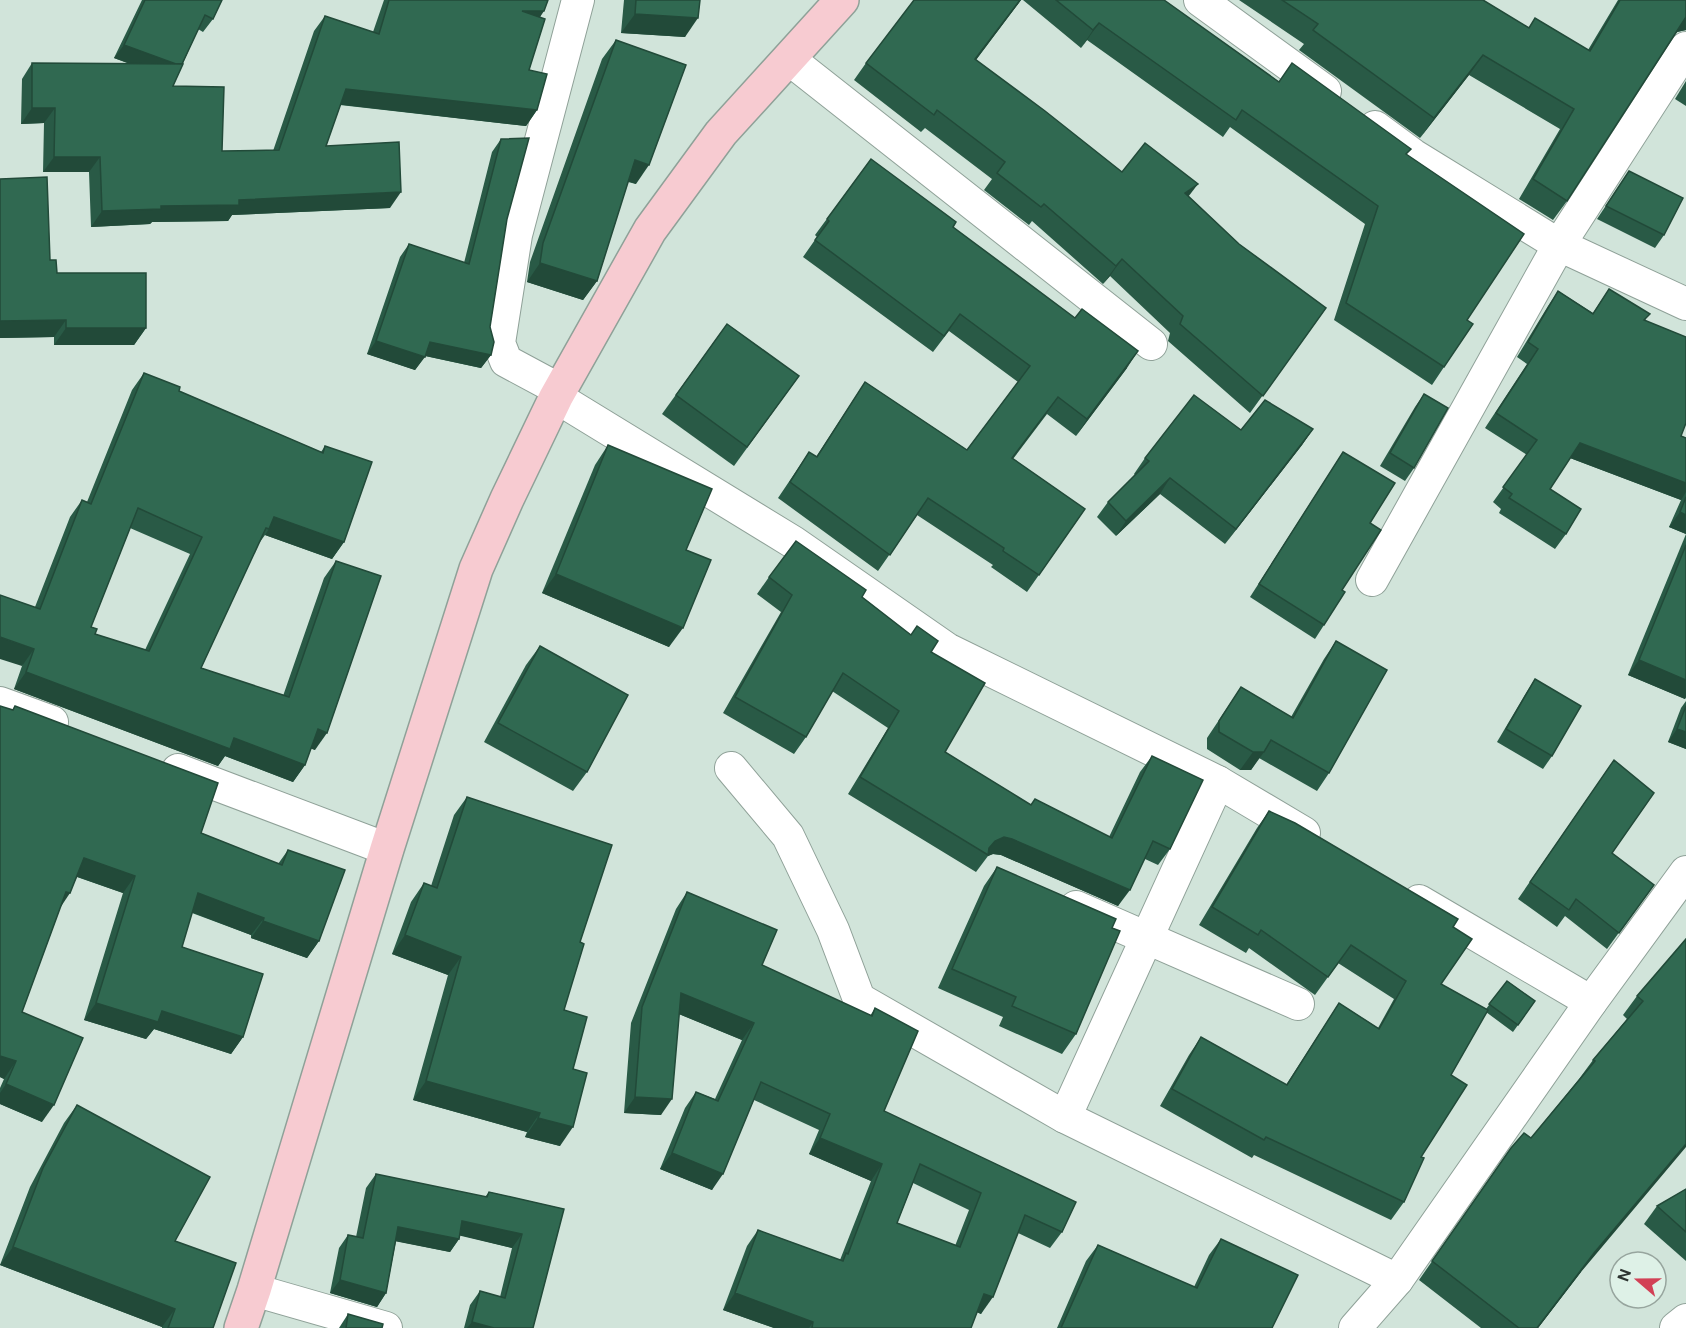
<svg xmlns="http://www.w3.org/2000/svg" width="1686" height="1328" viewBox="0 0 1686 1328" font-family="'DM Sans',sans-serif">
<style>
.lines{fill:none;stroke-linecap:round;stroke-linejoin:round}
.street-casing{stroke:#8fa198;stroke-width:34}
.secondary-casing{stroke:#8fa198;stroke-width:36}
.street{stroke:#fff;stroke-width:32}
.secondary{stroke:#f7cbd1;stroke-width:33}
.wall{fill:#295a46;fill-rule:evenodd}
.shaded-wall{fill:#224a39}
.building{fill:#306951;stroke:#224a39;stroke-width:1.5;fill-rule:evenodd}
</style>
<rect width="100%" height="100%" fill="#d1e4da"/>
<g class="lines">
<defs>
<g id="street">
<path d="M1200 0 1325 91"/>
<path d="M789 59 1151 344"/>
<path d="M1375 127 1413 155 1559 245 1686 304"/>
<path d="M560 390 506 361 499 343 516 235 578 0"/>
<path d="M556 397 793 542 947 649 1218 782 1304 833"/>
<path d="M1372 580 1559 245 1686 48"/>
<path d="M0 703 52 722"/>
<path d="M731 768 788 836 833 930 859 999 1065 1117 1397 1280"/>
<path d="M178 770 387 849"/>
<path d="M1419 901 1591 1002"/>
<path d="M1076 907 1298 1004"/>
<path d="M1065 1117 1218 782"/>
<path d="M254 1290 386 1328"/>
<path d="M1355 1328 1397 1280 1591 1002 1686 872"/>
<path d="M1676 1328 1686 1320"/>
</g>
<path id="secondary" d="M241 1328 254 1290 387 849 476 569 507 499 556 397 650 230 721 133 842 0"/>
</defs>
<use href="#street" class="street-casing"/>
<use href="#secondary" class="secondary-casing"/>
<use href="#street" class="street"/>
<use href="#secondary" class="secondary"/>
</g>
<g class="wall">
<path d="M142 0H222L213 19 203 32 198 29 173 86 222 151H273L314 31 325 16 373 32 384 0H548L540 17 529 70 537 110 526 126 340 105 326 146 390 208 232 215 228 221 152 222 150 224 91 227 89 172H43L44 123 21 124 22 79 32 63 130 64 114 58Z"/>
<path d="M624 0H700L685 37 621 33Z"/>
<path d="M1021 0 976 60 1122 172 1189 197 1239 244 1326 308 1250 413 1168 341 1170 333 1110 276 1103 284 1032 221 1029 225 984 190 992 179 925 128 921 132 854 80 866 63Z"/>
<path d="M1023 0H1163L1279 82 1407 155 1467 320 1444 367 1432 385 1334 320 1365 224 1230 127 1223 137 1087 40 1081 48Z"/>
<path d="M1239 0H1483L1529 28 1535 18 1588 50 1618 0H1686V30L1677 32 1674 36 1567 201 1553 220 1519 199 1560 129 1469 75 1420 138 1299 50 1304 44Z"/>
<path d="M616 40 636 184 628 182 597 281 583 300 527 282 530 262 602 59Z"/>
<path d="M1686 81V106L1675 99Z"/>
<path d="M501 139 507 219 490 327 491 355 481 368 425 356 415 370 367 354 400 257 409 244 464 263 492 152Z"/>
<path d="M871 159 953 227 1127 368 1076 436 1047 414 1013 459 1085 509 1027 592 991 567 993 565 917 515 878 571 778 498 809 452 816 457 865 382 967 450 1018 382 949 331 933 352 803 257 817 237 815 235Z"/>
<path d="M1629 171 1664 235 1655 248 1597 219Z"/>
<path d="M0 179 57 273 146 328 134 345H54V337L0 338Z"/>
<path d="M1609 289 1646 320 1681 436 1686 438V534L1669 527 1681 500 1570 458 1550 489 1566 534 1555 549 1499 513 1501 509 1493 502 1527 455 1485 428 1527 364 1517 357 1548 306 1558 291 1593 313Z"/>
<path d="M727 324 799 376 734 466 662 414Z"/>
<path d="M144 373 179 391 321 452 325 446 344 542 332 559 265 535 257 546 201 668 283 696 324 578 336 561 315 750 311 748 305 765 293 782 225 756 218 766 14 689 22 666 35 607 70 517 82 500 87 502 132 390ZM130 528 190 554 145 650 95 634 91 627Z"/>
<path d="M1424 394 1414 468 1405 481 1380 466 1415 407Z"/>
<path d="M1313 429 1302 445 1225 544 1160 494 1116 536 1097 517 1108 502 1135 475 1134 474 1145 458 1241 430Z"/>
<path d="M608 445 686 550 669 647 542 593 595 465Z"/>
<path d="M1343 452 1370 523 1342 590 1324 625 1315 639 1250 597Z"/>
<path d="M1686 534V697L1685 699 1628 675Z"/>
<path d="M769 577 862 597 931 652 945 752 1031 805 1035 799 1109 837 1140 772 1152 756 1170 849 1158 865 1145 859 1118 906 1001 855 993 854 988 856 976 872 848 794 888 728 832 691 806 737 794 754 723 713 781 612 757 594Z"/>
<path d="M1336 641 1329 773 1317 791 1259 758 1251 770H1240L1207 749V738L1241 687 1291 717 1324 659Z"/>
<path d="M540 646 587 772 573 791 484 742 526 665Z"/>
<path d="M1535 679 1552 756 1543 769 1497 742 1526 693Z"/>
<path d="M1686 701V749L1668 742 1681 708Z"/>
<path d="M0 706 12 710 15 706 201 833 278 864 288 850 319 941 307 958 251 938V935L192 913 182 947 243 1037 231 1054 154 1029 146 1039 84 1020 123 893 77 877 60 908 22 1012 42 1122 0 1104V1088L4 1079 0 1077Z"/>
<path d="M1614 760 1612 853 1642 901 1607 949 1565 916 1557 927 1518 899Z"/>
<path d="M467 797 580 942 564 1010 573 1069 560 1146 525 1137 527 1132 413 1100 448 975 392 954 411 902 424 883 431 886 454 815Z"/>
<path d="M1269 811 1453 927 1441 984 1486 1009 1507 981 1535 1001 1513 1032 1486 1012 1451 1075 1404 1202 1391 1220 1254 1155 1252 1158 1160 1106 1189 1055 1201 1037 1286 1085 1339 1003 1378 1028 1394 999 1338 963 1315 995 1249 948 1246 953 1199 925 1257 828Z"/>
<path d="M997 867 1112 928 1076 1034 1062 1054 999 1026 1003 1017 938 988 984 886Z"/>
<path d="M687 892 762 965 870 1016 875 1008 884 1111 1062 1232 1050 1248 1018 1233 981 1314 977 1312 971 1328H774L723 1310 747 1246 758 1230 840 1260 871 1181 809 1154 819 1130 754 1100 712 1190 660 1169 685 1108 696 1092 715 1099 742 1040 679 1014 661 1115 624 1113 631 1023 676 909ZM913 1183 969 1210 955 1246 897 1223Z"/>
<path d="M1686 939 1581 1272 1538 1328H1481L1419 1280 1511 1148 1531 1138 1579 1079 1593 1060 1627 1019 1623 1015 1637 996Z"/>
<path d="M77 1105 175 1241 213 1328H162V1327L0 1265 30 1187 64 1123Z"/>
<path d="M376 1174 485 1197 489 1192 564 1209 533 1328H464L470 1305 480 1291 500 1297 512 1248 460 1235 459 1239 450 1252 396 1241 386 1293 377 1307 330 1293 339 1248 348 1235 356 1237 366 1188Z"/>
<path d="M1686 1189V1261L1644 1224 1657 1206Z"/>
<path d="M1221 1239 1272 1328H1057L1086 1261 1098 1245 1194 1287 1209 1255Z"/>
<path d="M348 1314 382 1328H339Z"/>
</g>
<g class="shaded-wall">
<path d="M1020 0H1021L963 77 975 59Z"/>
<path d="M522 11H544L534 26Z"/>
<path d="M635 14 698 18 685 37 621 33Z"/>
<path d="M1686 17V30L1677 32 1671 38Z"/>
<path d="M1099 23 1087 40 1081 48 1093 30Z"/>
<path d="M124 45 181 66 172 79 114 58Z"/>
<path d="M1483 55 1469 75 1420 138 1434 118Z"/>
<path d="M346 89 537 110 526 126 335 104Z"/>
<path d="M32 108H55L44 123 21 124Z"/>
<path d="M54 157H100L89 172H43Z"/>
<path d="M635 160 649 165 636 184 622 179Z"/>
<path d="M1198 184 1185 201V193Z"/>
<path d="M401 192 390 208 232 215 228 221 152 222 150 224 91 227 102 211 239 200Z"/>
<path d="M1122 259 1110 276 1103 284 1116 266Z"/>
<path d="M540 263 597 281 583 300 527 282Z"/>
<path d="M66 320 54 337 0 338V321Z"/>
<path d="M66 328H146L134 345H54Z"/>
<path d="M376 341 425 357 415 370 367 354Z"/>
<path d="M430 342 491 355 481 368 421 355Z"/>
<path d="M1138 351 1127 368 1076 436 1087 419Z"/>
<path d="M1313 429 1302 445 1225 544 1236 529Z"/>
<path d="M1580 443 1686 483V492L1681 500 1570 458Z"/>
<path d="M1170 478 1160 494 1116 536 1126 521Z"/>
<path d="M1680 512 1686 515V534L1669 527Z"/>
<path d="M274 517 344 542 332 559 265 535 269 529Z"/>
<path d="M556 574 683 628 669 647 542 593Z"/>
<path d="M0 637 34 649 22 666 0 659Z"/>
<path d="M1639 660 1686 680V697L1685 699 1628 675Z"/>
<path d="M26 672 234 738 305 765 293 782 225 756 218 766 14 689Z"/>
<path d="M318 729 327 733 315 750 306 747Z"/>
<path d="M1677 729 1686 732V749L1668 742Z"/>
<path d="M1253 752H1264L1251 770H1240Z"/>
<path d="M1004 837 1012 839 1130 890 1118 906 1001 855 993 854 988 856 989 848 995 841Z"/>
<path d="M84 858 135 876 123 893 72 875Z"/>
<path d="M66 892 70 893 58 911Z"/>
<path d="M198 893 264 918 251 935 186 910Z"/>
<path d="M263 921 319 941 307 958 251 938Z"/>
<path d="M405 935 461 957 448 975 392 954Z"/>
<path d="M681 993 754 1023 742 1040 669 1010Z"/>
<path d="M96 1003 162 1011 243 1037 231 1054 154 1029 146 1039 84 1020Z"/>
<path d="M0 1056 16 1061 4 1079 0 1077Z"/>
<path d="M426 1081 540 1113 527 1132 413 1100Z"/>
<path d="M6 1084 54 1105 42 1122 0 1104V1093Z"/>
<path d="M635 1097 672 1099 661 1115 624 1113Z"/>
<path d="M538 1118 573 1127 560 1146 525 1137Z"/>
<path d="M820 1138 882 1164 871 1181 809 1154Z"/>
<path d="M1686 1144V1147L1581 1272 1538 1328H1537L1594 1253Z"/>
<path d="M672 1153 723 1174 712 1190 660 1169Z"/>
<path d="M462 1221 522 1234 512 1248 453 1234Z"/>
<path d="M398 1227 459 1239 450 1252 389 1240Z"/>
<path d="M13 1247 175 1309 162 1327 0 1265Z"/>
<path d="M340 1280 386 1293 377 1307 330 1293Z"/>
<path d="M735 1293 813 1322 809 1328H774L723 1310Z"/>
<path d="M984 1294 993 1297 981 1314 972 1310Z"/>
<path d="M472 1322 494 1328H467Z"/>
</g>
<g class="building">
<path d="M145 0H222L213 19 205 15 182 64H176L124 45Z"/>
<path d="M389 0H548L544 11H522L545 19 529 70 547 74 537 110 346 89 326 146 399 142 401 192 239 200V205L161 206V209L102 211 100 157H54L55 108H32V63L183 64 173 86 224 87 222 151 279 150 325 16 379 34Z"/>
<path d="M636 0H700L698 18 635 14Z"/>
<path d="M914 0H1020L975 59 1045 111 1122 172 1145 143 1198 184 1185 193 1239 244 1326 308 1263 396 1180 324 1183 316 1122 259 1116 266 1044 204 1041 207 997 173 1005 162 937 110 934 115 866 63Z"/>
<path d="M1056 0H1164L1279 82 1292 63 1411 149 1406 154 1524 234 1467 320 1473 324 1444 367 1346 303 1378 206 1242 110 1236 120 1099 23 1093 30Z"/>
<path d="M1282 0H1483L1529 28 1535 18 1590 51 1620 0H1686V17L1567 201 1533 179 1574 109 1483 55 1434 118 1313 30 1318 24Z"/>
<path d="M616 40 686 65 649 165 635 160 597 281 540 263 543 243Z"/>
<path d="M529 138 507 219 490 327 494 342 491 355 430 342 425 357 376 341 409 244 469 264 501 139Z"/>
<path d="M871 159 956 222 953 227 1075 318 1082 309 1138 351 1087 419 1058 397 1012 458 1085 509 1039 575 1003 551 1004 548 928 498 890 555 790 482 809 452 817 457 865 382 967 450 1030 366 960 314 944 336 815 240 829 221 827 219Z"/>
<path d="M1629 171 1683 198 1664 235 1606 206Z"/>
<path d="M47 177 50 260H56L57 273H146V328H66V320L0 321V179Z"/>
<path d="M1609 289 1650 314 1644 320 1686 337V423L1681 436 1686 438V483L1580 443 1550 489 1581 509 1566 534 1509 498 1512 494 1503 487 1537 440 1496 413 1538 349 1528 342 1558 291 1593 314Z"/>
<path d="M727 324 799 376 747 447 676 395Z"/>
<path d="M144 373 180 387 179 391 323 453 325 446 372 462 344 542 274 517 269 529 266 528 201 668 289 697 336 561 381 576 327 733 318 729 305 765 234 738 230 749 26 672 34 649 0 637V595L40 609 82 500 91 504ZM138 508 202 537 149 651 95 634 97 629 91 627Z"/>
<path d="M1424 394 1448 408 1414 468 1390 453Z"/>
<path d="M1194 395 1241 430 1265 400 1313 429 1236 529 1170 478 1126 521 1108 502 1149 461 1145 458Z"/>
<path d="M608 445 712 489 686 550 711 560 683 628 556 574Z"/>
<path d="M1343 452 1395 483 1370 523 1381 530 1342 590 1345 592 1324 625 1259 584Z"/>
<path d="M1686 497V515L1680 512Z"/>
<path d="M796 541 866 590 862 597 911 635 917 626 938 641 931 652 985 683 945 752 1031 805 1035 799 1112 838 1152 756 1203 780 1170 849 1153 841 1130 890 1012 839 1004 837 995 841 989 848 988 855 860 777 899 711 843 673 806 737 735 697 792 595 769 577Z"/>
<path d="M1686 545V680L1639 660Z"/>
<path d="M1336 641 1387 670 1329 773 1271 740 1264 752H1253L1219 732V721L1241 687 1293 718Z"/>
<path d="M540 646 628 695 587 772 498 723Z"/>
<path d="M1535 679 1581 706 1552 756 1506 729Z"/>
<path d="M0 706 13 710 15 706 218 783 201 833 282 865 288 850 345 870 319 941 263 921 264 918 198 893 182 947 263 974 243 1037 162 1011 158 1022 96 1003 135 876 84 858 70 893 66 892 22 1012 83 1038 54 1105 6 1084 16 1061 0 1056Z"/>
<path d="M1686 706V732L1677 729Z"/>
<path d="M1614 760 1654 793 1612 853 1654 885 1619 933 1576 899 1569 910 1530 882Z"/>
<path d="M467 797 612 845 580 942 584 944 564 1010 587 1017 573 1069 587 1073 573 1127 538 1118 540 1113 426 1081 461 957 405 935 424 883 437 888Z"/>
<path d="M1269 811 1295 823 1458 919 1453 927 1472 939 1441 984 1488 1010 1451 1075 1467 1085 1421 1157 1424 1158 1404 1202 1266 1137 1264 1140 1172 1089 1201 1037 1287 1085 1339 1003 1379 1029 1406 981 1351 945 1328 977 1261 930 1258 935 1212 907Z"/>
<path d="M997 867 1116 919 1112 928 1120 931 1076 1034 1012 1006 1016 997 952 969Z"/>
<path d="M687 892 777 930 762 965 872 1016 875 1008 918 1031 884 1111 1076 1202 1062 1232 1025 1215 993 1297 984 1294 971 1328H812L813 1322 735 1293 758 1230 843 1261 846 1253 848 1254 882 1164 820 1138 830 1114 761 1082 723 1174 672 1153 696 1092 718 1101 754 1023 681 993 672 1099 635 1097 642 1007ZM920 1164 981 1193 960 1247 897 1223Z"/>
<path d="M1686 939V1144L1594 1253 1537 1328H1519L1432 1261 1511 1148 1524 1133 1531 1138 1595 1061 1593 1060 1643 1001 1637 996Z"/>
<path d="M1507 981 1535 1001 1518 1025 1489 1004Z"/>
<path d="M77 1105 210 1177 175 1241 236 1263 213 1328H168L175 1309 13 1247 43 1168Z"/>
<path d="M376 1174 487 1197 489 1192 564 1209 533 1328H494L472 1322 480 1291 505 1298 522 1234 462 1221 459 1239 398 1227 386 1293 340 1280 348 1235 363 1238Z"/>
<path d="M1686 1189V1232L1657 1206Z"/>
<path d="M1221 1239 1298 1275 1272 1328H1061L1098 1245 1197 1288Z"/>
<path d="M348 1314 383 1324 382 1328H346Z"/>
</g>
<g transform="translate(1638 1280) rotate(290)"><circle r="28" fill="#def1e7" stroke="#97a59e" stroke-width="1.5"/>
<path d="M0-4.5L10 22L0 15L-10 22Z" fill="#d24156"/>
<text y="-9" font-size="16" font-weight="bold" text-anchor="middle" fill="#2d3431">N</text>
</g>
</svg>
